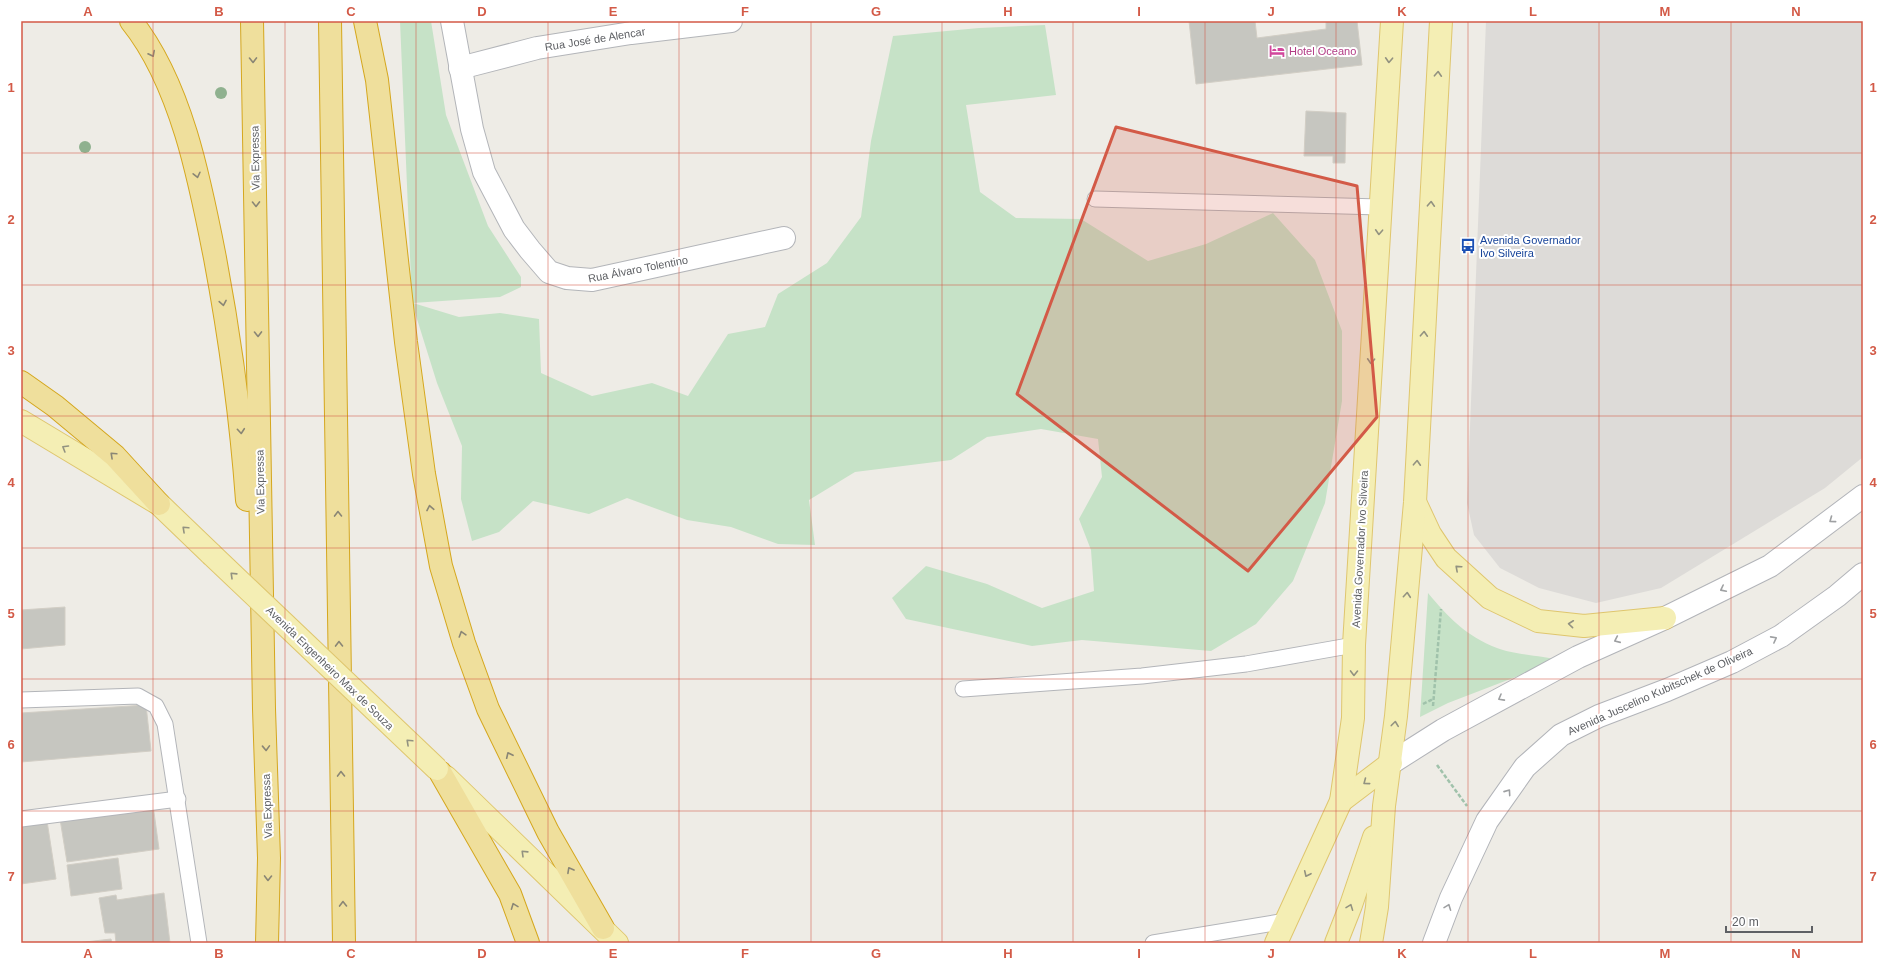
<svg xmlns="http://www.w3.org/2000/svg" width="1884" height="964" viewBox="0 0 1884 964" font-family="Arial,sans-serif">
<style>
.industrial{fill:#dddbd8}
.green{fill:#c6e2c7}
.building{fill:#c6c6c0;stroke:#d2cec5}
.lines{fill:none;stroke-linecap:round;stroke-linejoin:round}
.service-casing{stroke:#b3b5b9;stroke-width:17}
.minor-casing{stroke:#b3b5b9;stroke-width:24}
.secondary-casing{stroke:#b2b4b9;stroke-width:24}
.primary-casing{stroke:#dfc66e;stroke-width:24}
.motorway-casing{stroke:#d5a71e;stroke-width:24}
.path{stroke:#a0c2ab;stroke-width:2.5;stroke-dasharray:4 2;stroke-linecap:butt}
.service{stroke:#fff;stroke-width:15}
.minor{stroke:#fff;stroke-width:22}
.secondary{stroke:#fff;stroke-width:22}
.primary{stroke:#f4eeb4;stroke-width:22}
.motorway{stroke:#efdf9c;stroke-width:22}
.primary-bridge-casing{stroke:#dfc66e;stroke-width:24;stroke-linecap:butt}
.primary-bridge{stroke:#f4eeb4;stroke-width:22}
.tree{fill:#8fb18f}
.oneway{stroke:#8a8675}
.oneway2{stroke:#929280}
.oneway3{stroke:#9ea0a2}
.marked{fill:#d35a47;fill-opacity:0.2;stroke:#d35a47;stroke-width:3;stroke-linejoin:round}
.grid{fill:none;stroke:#d35a47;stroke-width:1;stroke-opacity:0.55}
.labels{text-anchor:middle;stroke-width:4;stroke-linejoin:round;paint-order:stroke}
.street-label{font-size:11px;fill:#5e6064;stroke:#fff}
.hotel-label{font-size:11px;fill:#b23c85;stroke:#fff;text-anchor:start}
.transit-label{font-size:11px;fill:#164399;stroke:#fff;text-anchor:start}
.neatline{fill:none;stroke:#d35a47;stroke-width:1.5}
.grid-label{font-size:13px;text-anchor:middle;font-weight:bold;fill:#d35a47}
</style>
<rect width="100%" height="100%" fill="#eeece6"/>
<path class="industrial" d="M1486 21H1863V457L1825 488 1661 588 1596 603 1539 588 1500 568 1474 535 1467 503Z"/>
<g class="green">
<path d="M400 21H431L446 115 488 226 521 277V287L500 297 413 303 459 317 500 313 539 319 541 373 592 396 652 383 688 396 728 334 765 327 778 294 827 263 861 217 871 141 893 36 979 28 1045 25 1056 95 966 105 980 192 1016 218 1081 219 1148 261 1206 244 1273 213 1315 260 1342 331V401L1325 503 1293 581 1256 624 1211 651 1082 640 1032 646 906 619 892 598 926 566 987 584 1042 608 1094 591 1091 550 1079 519 1102 477 1098 439 1041 429 987 437 951 460 855 472 809 500 815 545 778 544 731 527 687 520 627 498 589 514 533 501 499 532 472 541 461 499 462 446 437 383 412 303Z"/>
<path d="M1428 593C1448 617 1466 636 1497 648 1512 654 1542 656 1560 660L1448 703 1420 717Z"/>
</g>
<g class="building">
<path d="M1189 21H1255L1257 38 1326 29V21H1357L1362 65 1196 84Z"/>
<path d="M1306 111 1346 113 1345 163H1333V156H1304Z"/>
<path d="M65 607V645L21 649V610Z"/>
<path d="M146 705 151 751 21 762V713Z"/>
<path d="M153 805 159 849 67 862 60 819Z"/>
<path d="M47 821 56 879 21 884V826Z"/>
<path d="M118 858 122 889 71 896 67 865Z"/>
<path d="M164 893 170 943H116L115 933H105L99 898 116 895 117 900Z"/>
<path d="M111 939 112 943H77Z"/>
</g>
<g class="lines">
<defs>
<g id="service">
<path d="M1095 199 1380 207"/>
<path d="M963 689 1142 676 1246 664 1354 645"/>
<path d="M21 700 138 696 156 706 165 724 199 943"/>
<path d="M21 819 178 799"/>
<path d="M1153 943 1286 921"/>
</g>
<g id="minor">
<path d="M452 21 472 129 484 172 514 229 530 250 549 272 567 278 592 280 784 238"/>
<path d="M460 68 537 48 631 33 731 21"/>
</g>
<g id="secondary">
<path d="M1391 763 1443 730 1578 657 1665 618 1770 566 1863 496"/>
<path d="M1434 943 1451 898 1487 821 1525 767 1561 735 1599 716 1667 690 1732 662 1781 636 1837 596 1863 574"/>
</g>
<g id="primary">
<path d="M21 421 159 504 211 554"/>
<path d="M1416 504 1430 534 1446 558 1490 598 1538 621 1584 626 1665 618"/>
<path d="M446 777 617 943"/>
<path d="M1341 801 1391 763"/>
<path d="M1276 943 1341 801 1353 718 1354 645 1392 21"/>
<path d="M1336 943 1351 905 1374 837"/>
<path d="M1371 943 1377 907 1384 806 1396 716 1415 502 1441 21"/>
</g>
<g id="motorway">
<path d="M131 21C181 83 200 181 215 258 230 338 241 419 247 500"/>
<path d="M252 21 264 709 269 858 267 943"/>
<path d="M330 21 344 943"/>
<path d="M365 21 377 80 406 342 424 474 441 566 464 643 488 709 548 832 603 928"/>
<path d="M21 382 55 406 115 456 159 504"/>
<path d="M440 772 510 894 528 943"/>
</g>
</defs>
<use href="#service" class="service-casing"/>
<use href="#minor" class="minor-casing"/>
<use href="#secondary" class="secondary-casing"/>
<use href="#primary" class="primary-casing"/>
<use href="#motorway" class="motorway-casing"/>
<g class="path">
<path d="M1423 704 1433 699"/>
<path d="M1433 706 1441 609"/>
<path d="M1437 765 1467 806"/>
</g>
<use href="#service" class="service"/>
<use href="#minor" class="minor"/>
<use href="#secondary" class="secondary"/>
<use href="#primary" class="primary"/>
<use href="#motorway" class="motorway"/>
<defs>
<path id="primary-bridge" d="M211 554 437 769"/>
</defs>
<use href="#primary-bridge" class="primary-bridge-casing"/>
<use href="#primary-bridge" class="primary-bridge"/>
</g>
<g class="tree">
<circle cx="221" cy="93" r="6"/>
<circle cx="85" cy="147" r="6"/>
</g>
<defs><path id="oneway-chevron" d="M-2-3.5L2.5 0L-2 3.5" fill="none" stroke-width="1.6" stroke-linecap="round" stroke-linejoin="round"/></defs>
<g class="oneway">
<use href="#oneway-chevron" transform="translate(152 54) rotate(63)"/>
<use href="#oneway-chevron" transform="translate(253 60) rotate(89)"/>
<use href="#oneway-chevron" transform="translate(197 175) rotate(77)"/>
<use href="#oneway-chevron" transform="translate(256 204) rotate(89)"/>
<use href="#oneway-chevron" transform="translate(223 303) rotate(80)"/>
<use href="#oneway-chevron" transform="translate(258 334) rotate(89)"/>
<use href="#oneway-chevron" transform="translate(241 431) rotate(85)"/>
<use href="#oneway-chevron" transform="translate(113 455) rotate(-137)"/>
<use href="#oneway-chevron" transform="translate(430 508) rotate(-101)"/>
<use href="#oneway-chevron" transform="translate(338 514) rotate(-91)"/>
<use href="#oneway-chevron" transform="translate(462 634) rotate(-107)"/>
<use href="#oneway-chevron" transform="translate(339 644) rotate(-91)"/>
<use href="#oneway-chevron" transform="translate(266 748) rotate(88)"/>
<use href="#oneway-chevron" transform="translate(509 755) rotate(-115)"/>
<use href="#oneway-chevron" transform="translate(341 774) rotate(-91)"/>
<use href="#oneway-chevron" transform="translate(570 870) rotate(-119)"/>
<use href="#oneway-chevron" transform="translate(268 878) rotate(91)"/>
<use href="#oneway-chevron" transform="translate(343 904) rotate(-91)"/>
<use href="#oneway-chevron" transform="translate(514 906) rotate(-111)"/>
</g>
<g class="oneway2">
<use href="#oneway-chevron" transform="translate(1389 60) rotate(93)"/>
<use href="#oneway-chevron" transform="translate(1438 74) rotate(-87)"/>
<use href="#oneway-chevron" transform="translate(1431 204) rotate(-87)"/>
<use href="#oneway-chevron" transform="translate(1379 232) rotate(93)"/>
<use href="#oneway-chevron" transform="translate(1424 334) rotate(-87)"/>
<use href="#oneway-chevron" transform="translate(1371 361) rotate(93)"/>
<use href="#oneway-chevron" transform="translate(65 448) rotate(-149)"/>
<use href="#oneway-chevron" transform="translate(1417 463) rotate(-87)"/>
<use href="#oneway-chevron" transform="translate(185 529) rotate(-137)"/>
<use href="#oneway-chevron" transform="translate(1458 568) rotate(-138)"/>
<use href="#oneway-chevron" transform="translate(233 575) rotate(-136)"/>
<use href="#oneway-chevron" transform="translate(1407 595) rotate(-85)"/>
<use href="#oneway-chevron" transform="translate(1571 624) rotate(-174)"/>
<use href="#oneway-chevron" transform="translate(1354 673) rotate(91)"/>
<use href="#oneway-chevron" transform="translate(1395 724) rotate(-83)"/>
<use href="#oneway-chevron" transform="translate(409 742) rotate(-137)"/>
<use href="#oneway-chevron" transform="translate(1366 782) rotate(143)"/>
<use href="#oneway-chevron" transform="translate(524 853) rotate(-136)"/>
<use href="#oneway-chevron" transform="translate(1307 874) rotate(115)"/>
<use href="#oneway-chevron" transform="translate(1350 907) rotate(-69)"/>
</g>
<g class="oneway3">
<use href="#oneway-chevron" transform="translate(1832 520) rotate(144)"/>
<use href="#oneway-chevron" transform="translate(1723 589) rotate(153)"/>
<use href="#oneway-chevron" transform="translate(1774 639) rotate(-28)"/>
<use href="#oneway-chevron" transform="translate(1617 640) rotate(156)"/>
<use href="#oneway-chevron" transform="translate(1501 698) rotate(151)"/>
<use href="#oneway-chevron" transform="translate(1508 792) rotate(-55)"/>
<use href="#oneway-chevron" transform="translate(1448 907) rotate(-69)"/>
</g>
<path class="marked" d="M1116 127 1357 186 1377 417 1248 571 1017 394Z"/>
<path class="grid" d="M153 21V943M285 21V943M416 21V943M548 21V943M679 21V943M811 21V943M942 21V943M1073 21V943M1205 21V943M1336 21V943M1468 21V943M1599 21V943M1731 21V943M21 153H1863M21 285H1863M21 416H1863M21 548H1863M21 679H1863M21 811H1863"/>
<defs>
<symbol id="hotel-bare" viewBox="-9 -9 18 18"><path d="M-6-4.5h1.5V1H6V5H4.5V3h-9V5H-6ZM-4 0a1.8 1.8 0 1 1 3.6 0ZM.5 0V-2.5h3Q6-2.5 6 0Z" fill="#d1479c" stroke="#fff" stroke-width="2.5" paint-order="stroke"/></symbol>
<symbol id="bus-bare" viewBox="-9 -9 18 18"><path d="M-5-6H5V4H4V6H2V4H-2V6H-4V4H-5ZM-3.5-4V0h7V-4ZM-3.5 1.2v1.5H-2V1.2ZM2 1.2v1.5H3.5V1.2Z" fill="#1a4fb4" stroke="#fff" stroke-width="2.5" paint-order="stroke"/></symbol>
</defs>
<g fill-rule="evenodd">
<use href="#hotel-bare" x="1266" y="40" width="22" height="22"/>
<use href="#bus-bare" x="1457" y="235" width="22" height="22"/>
</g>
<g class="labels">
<g class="street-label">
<text transform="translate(595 39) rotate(-9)" y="4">Rua José de Alencar</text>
<text transform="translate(255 158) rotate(-91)" y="4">Via Expressa</text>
<text transform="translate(638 269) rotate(-11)" y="4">Rua Álvaro Tolentino</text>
<text transform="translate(260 482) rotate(-91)" y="4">Via Expressa</text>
<text transform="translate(1360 549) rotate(-87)" y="4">Avenida Governador Ivo Silveira</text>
<text transform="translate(330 668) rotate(44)" y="4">Avenida Engenheiro Max de Souza</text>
<text transform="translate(1660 691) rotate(-24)" y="4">Avenida Juscelino Kubitschek de Oliveira</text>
<text transform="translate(267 806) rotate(-92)" y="4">Via Expressa</text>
</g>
<g class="hotel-label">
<text x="1289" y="55">Hotel Oceano</text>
</g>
<g class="transit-label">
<text x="1480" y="244">Avenida Governador<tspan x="1480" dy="13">Ivo Silveira</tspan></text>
</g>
</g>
<rect width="1884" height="964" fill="none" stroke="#ffffff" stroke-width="44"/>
<path d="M1726 926v6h86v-6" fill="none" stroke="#5e6064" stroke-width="2"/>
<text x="1732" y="926" font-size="12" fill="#5e6064" stroke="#ffffff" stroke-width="3" paint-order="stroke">20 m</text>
<rect x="22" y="22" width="1840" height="920" class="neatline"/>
<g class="grid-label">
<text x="88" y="16">A</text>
<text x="219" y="16">B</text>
<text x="351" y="16">C</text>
<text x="482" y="16">D</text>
<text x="613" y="16">E</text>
<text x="745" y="16">F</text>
<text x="876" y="16">G</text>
<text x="1008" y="16">H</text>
<text x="1139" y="16">I</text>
<text x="1271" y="16">J</text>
<text x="1402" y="16">K</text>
<text x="1533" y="16">L</text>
<text x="1665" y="16">M</text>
<text x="1796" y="16">N</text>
<text x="11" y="92">1</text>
<text x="1873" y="92">1</text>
<text x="11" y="224">2</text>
<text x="1873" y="224">2</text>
<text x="11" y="355">3</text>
<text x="1873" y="355">3</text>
<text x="11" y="487">4</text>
<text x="1873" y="487">4</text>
<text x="11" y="618">5</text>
<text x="1873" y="618">5</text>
<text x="11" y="749">6</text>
<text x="1873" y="749">6</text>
<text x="11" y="881">7</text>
<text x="1873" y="881">7</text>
<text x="88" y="958">A</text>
<text x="219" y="958">B</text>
<text x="351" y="958">C</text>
<text x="482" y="958">D</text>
<text x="613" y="958">E</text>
<text x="745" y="958">F</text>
<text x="876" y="958">G</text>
<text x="1008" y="958">H</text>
<text x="1139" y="958">I</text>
<text x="1271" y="958">J</text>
<text x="1402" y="958">K</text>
<text x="1533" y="958">L</text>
<text x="1665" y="958">M</text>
<text x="1796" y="958">N</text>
</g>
</svg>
